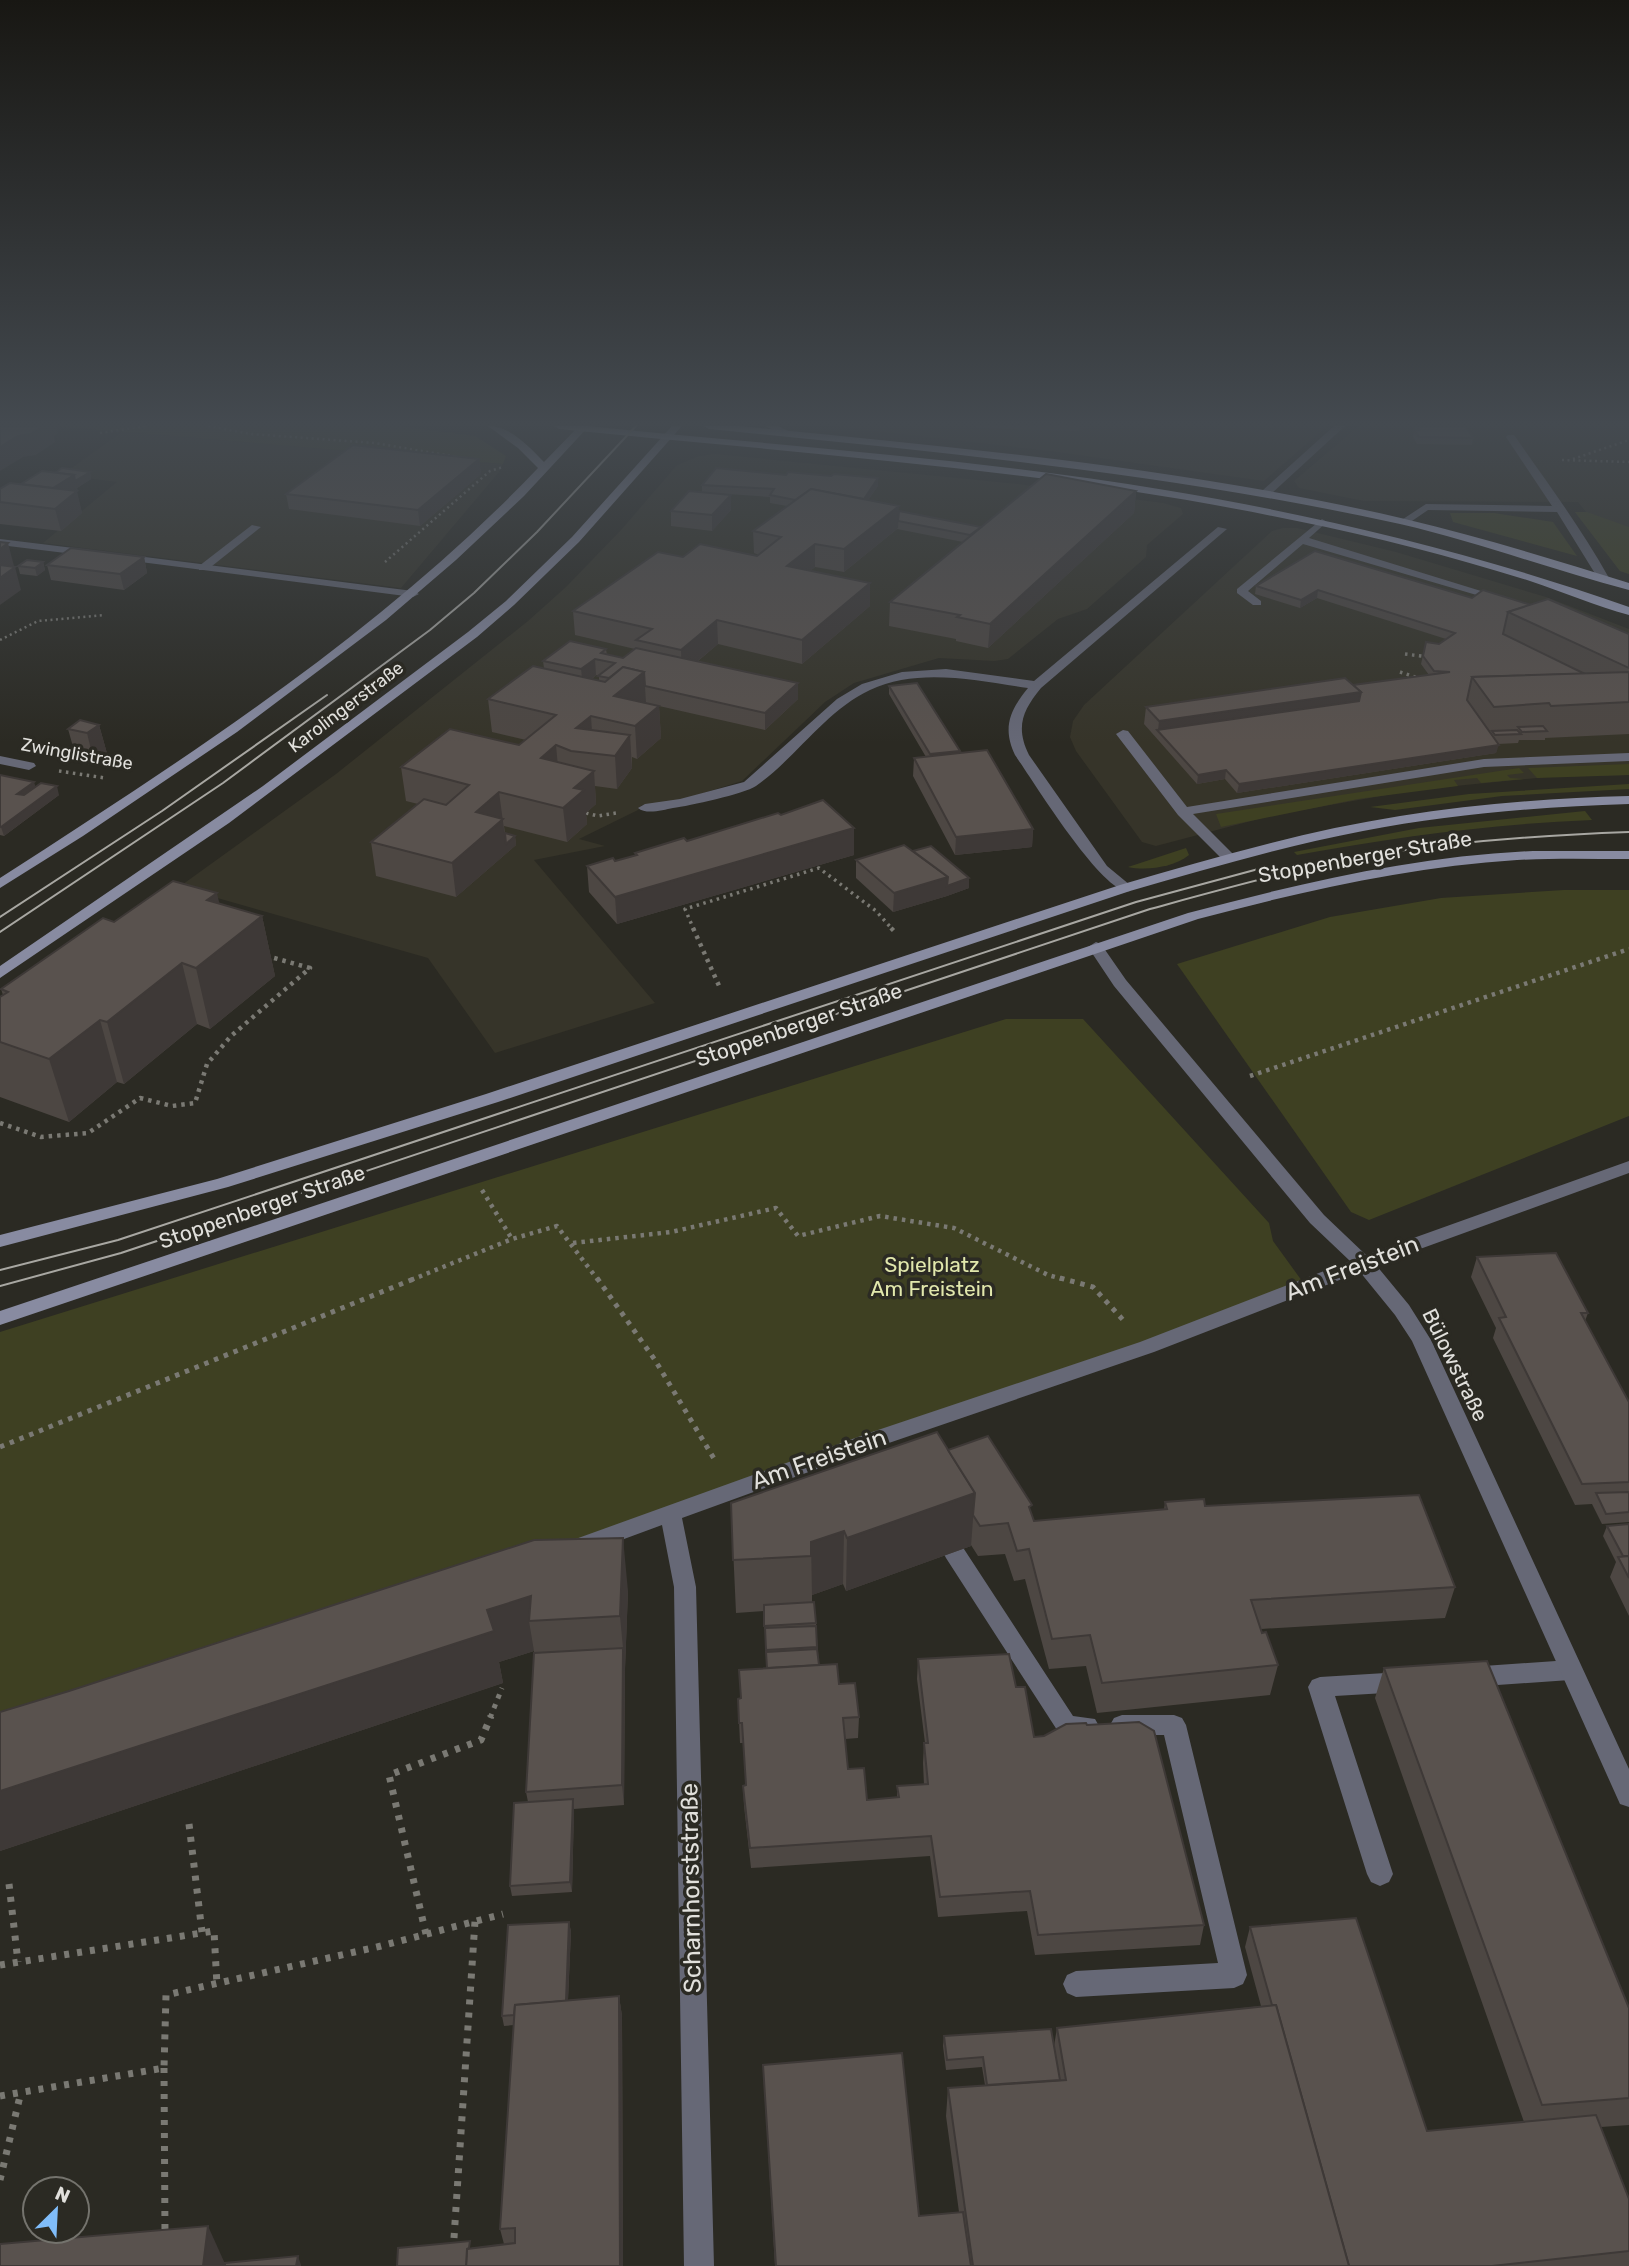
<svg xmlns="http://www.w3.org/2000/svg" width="1629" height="2266" viewBox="0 0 1629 2266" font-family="Rubik,sans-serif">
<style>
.built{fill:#363429}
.green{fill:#3e4022}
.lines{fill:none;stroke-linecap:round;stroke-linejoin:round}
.path-far4{stroke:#7a7973;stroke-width:2.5;stroke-dasharray:2 3.5;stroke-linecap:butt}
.path-far3{stroke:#7a7973;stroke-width:3.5;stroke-dasharray:2.5 4.5;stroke-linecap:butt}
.path-far2{stroke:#7a7973;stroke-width:4.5;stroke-dasharray:3.5 5;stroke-linecap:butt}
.path-far1{stroke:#7a7973;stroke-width:5;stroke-dasharray:4.5 6;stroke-linecap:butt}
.path{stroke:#7a7973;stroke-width:7;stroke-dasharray:5 8;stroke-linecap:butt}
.lane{fill:#666876;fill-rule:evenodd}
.street{fill:#666876;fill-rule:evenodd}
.secondary{fill:#888ba1;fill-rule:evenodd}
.primary{fill:#a2a6c2;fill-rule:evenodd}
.tram{stroke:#a8a7a2;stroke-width:2}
.wall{fill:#4d4743;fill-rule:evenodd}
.shaded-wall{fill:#3e3937}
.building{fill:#59524e;stroke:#3e3937;stroke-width:2}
.labels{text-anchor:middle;stroke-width:7;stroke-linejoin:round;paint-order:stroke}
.far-street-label{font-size:18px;fill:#e1e0dc;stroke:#2b2a23}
.street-label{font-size:21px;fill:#e1e0dc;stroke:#2b2a23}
.park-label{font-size:21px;fill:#e1e7ac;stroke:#2b2a23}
.near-street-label{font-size:24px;fill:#e1e0dc;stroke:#2b2a23}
</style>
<rect width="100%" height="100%" fill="#2b2a23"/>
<g class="built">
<path d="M830 426H1327L1264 481 1050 451Z"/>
<path d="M1359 426H1629V574L1620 571 1575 512H1586L1578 502 1364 501 1299 488 1294 481Z"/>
<path d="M122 432 503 464 499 472 401 588 43 543 117 482 62 475Z"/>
<path d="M715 454 1018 484 1163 503 1181 508 1183 514 1147 545 1146 557 1087 609 1058 619 1008 659 994 661 939 658 854 683 825 702 742 781 678 801 642 805 638 810 579 839 605 846 534 860 655 1003 495 1053 428 958 179 887 336 774 528 621 566 587 621 530 677 465 699 456Z"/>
<path d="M1283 528H1297L1396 552 1546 597 1629 629V775L1547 777 1415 790 1274 815 1156 846 1142 842 1076 751 1070 737 1073 721 1084 705 1272 531Z"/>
</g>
<g class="green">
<path d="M55 426H398L475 436 506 456 503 464Z"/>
<path d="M1575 512H1587L1629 527V574L1620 571Z"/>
<path d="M1450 513H1494L1553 522 1577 556 1453 522Z"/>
<path d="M1629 764V775L1537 778 1528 768Z"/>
<path d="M1519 768 1524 773 1507 775 1510 778 1524 779 1481 783 1477 778 1454 780 1458 786 1358 799 1221 827 1216 814Z"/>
<path d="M1629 784V789L1502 796 1395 810 1370 807 1469 794Z"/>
<path d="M1585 811 1592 820C1492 824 1395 837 1297 855L1294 852 1419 828Z"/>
<path d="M1186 848 1189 855C1174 867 1147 871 1128 867Z"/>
<path d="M1564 890H1629V1116L1369 1220 1351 1212 1177 964 1330 917 1441 898Z"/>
<path d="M1006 1019H1083L1269 1223 1273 1241 1302 1281 1131 1347 527 1561 0 1720V1332Z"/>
</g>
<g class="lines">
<g class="path-far4">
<path d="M208 426 251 434 375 443 457 457"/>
<path d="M100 433 146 426"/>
<path d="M1573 459 1629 440"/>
<path d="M1562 460 1629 462"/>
<path d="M385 562 490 471 503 467"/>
<path d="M0 640 38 621 105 615"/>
</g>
<g class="path-far3">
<path d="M1405 654 1429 657"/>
<path d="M1400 672 1418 678"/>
<path d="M59 771 105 778"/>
<path d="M586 813 598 816 616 813"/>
<path d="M694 930 685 909 819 868 876 911 893 930"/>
</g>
<g class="path-far2">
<path d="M693 928 720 988"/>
<path d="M891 928 895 932"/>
<path d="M1250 1076 1629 949"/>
<path d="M0 1123 41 1137 88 1133 140 1098 172 1106 195 1103 207 1064 231 1036 310 968 267 956"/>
<path d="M482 1190 512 1239"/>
<path d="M573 1243 671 1232 776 1208 798 1236 880 1216 954 1228 1048 1275 1066 1280"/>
<path d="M411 1280 512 1239 557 1226 598 1280"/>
</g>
<g class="path-far1">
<path d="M597 1278 655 1360 716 1462"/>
<path d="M1060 1278 1093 1287 1125 1322"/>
<path d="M0 1447 416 1278"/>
<path d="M490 1718 502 1688"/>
</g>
<g class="path">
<path d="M189 1824 202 1932"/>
<path d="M9 1884 18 1962"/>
<path d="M426 1934 389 1775 481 1740 491 1716"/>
<path d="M0 1965 214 1931 217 1985"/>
<path d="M164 2068 165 2235"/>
<path d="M0 2096 164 2068 166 1995 381 1946 503 1914"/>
<path d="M0 2180 21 2092"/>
<path d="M454 2238 475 1921"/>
</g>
<g class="lane">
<path d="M1508 435H1514C1547 482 1581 528 1609 578L1607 580H1599L1557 512 1428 510 1409 523 1400 521 1426 504 1552 506 1506 437Z"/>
<path d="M1322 519 1327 522 1309 538 1507 599 1497 601 1303 544 1248 591 1261 601V605H1253L1237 593V589Z"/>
<path d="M252 525 261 527 207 570H199V566Z"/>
<path d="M1123 730 1128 731 1187 807 1484 759 1629 753V761L1484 767 1193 814 1234 855 1236 858 1229 862 1224 861 1178 815 1116 734Z"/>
<path d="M954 1543 962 1546 1073 1716 1095 1719 1099 1726 1095 1733C1083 1738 1071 1738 1059 1733L946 1558 943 1552 946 1546Z"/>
<path d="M1570 1660 1578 1663 1582 1670 1578 1677 1570 1680 1469 1687 1461 1684 1457 1677 1461 1670 1469 1667Z"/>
<path d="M1402 1672 1410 1675 1414 1682 1410 1689 1402 1692 1335 1696 1393 1874 1389 1882 1380 1886 1371 1882 1367 1874 1308 1687 1312 1680 1320 1677Z"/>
<path d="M1122 1715H1174L1182 1718 1186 1725 1247 1975 1243 1984 1234 1988 1076 1997 1067 1993 1063 1984 1067 1975 1076 1971 1218 1963 1164 1735H1122L1114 1732 1110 1725 1114 1718Z"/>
</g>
<g class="street">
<path d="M1334 426H1345L1271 494H1263V490Z"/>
<path d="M1218 527 1227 529 1041 688C1023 710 1015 727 1029 755L1107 866 1130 885 1132 888 1130 891C1104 897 1032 779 1015 755 1002 728 1010 710 1028 688 977 681 919 667 870 690 825 711 796 758 756 786 744 794 689 806 673 808 663 810 646 815 638 808L645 804 680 799 744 782 837 699 862 684 902 672 946 669 1034 681Z"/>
<path d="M0 539 90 550 96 553 90 556 0 545Z"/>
<path d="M121 554 413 591 419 594 413 597 117 559 115 557Z"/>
<path d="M0 756 34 763 36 766 29 770 0 764Z"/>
<path d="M1096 942 1101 944 1126 980 1324 1215 1366 1255 1629 1161V1173L1376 1265 1409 1305 1431 1340 1629 1769V1807L1620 1804 1412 1341 1395 1315 1360 1272 1154 1352 883 1445 682 1518 696 1587 714 2266H684L674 1587 662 1525 578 1556 570 1553 567 1547 570 1541 869 1433 1140 1342 1350 1261 1310 1223 1114 986 1088 947Z"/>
</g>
<g class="secondary">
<path d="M488 426C511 426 529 447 544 462L579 426H589L524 496 456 560 386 620 237 732 83 836 0 888V878C189 756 382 632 538 468L518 448Z"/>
<path d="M672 426H682L579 542 514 605 477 637 229 823 0 978V966L263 786 468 632 506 601 572 537Z"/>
<path d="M765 426H778L794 434 786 436Z"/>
<path d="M1629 796V804C1540 807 1451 814 1363 831 1284 846 1207 869 1130 891L498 1102 228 1187 0 1247V1235L217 1179 486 1094 1120 885C1212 858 1305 831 1400 816 1476 804 1552 798 1629 796Z"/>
<path d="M1533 851H1629V859C1592 859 1554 858 1517 860 1409 867 1303 891 1198 919L0 1325V1311L1188 913C1301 883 1416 856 1533 851Z"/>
</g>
<g class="primary">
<path d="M554 426H588C780 446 974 458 1165 490 1323 516 1478 554 1629 607V615C1596 606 1563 592 1530 581 1454 557 1376 537 1297 521 1054 470 806 454 559 429Z"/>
<path d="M704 426H739C962 448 1187 468 1405 519 1481 537 1555 560 1629 583V590C1552 570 1478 542 1400 524 1173 474 941 452 709 429Z"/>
</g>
<g class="tram">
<path d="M0 917 162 811 327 695"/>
<path d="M0 932 223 783 430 630 474 593 537 532 636 426"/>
<path d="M0 1270 118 1240 1136 902 1262 868"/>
<path d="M0 1286 121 1253 1150 909C1227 888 1305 866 1384 853 1465 841 1547 835 1629 832"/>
</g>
</g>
<g class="wall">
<path d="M976 426H1091L1079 431 976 428Z"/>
<path d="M1415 426H1466L1473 438 1472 445 1417 444 1413 437Z"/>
<path d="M479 459 481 474 420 526 289 509 286 494Z"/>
<path d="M90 472 91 479 77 488 76 490 82 513 61 531 0 524V489Z"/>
<path d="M786 475 878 478V486L868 500 899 511 981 527 1136 491 1134 513 988 648 956 641V639L889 626 890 602 963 542 897 529 844 572 815 567 810 571 870 583V606L802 664 718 644 698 661 798 699 765 730 659 706 661 738 637 759 632 757V768L617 789 595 786 596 804 586 813 587 824 567 842 504 826 505 833 515 836 516 845 456 897 376 876 371 842 418 804 406 801 401 767 519 745 526 740 492 732 488 699 544 668 543 661 606 649 607 655 623 658 635 649 575 635 573 611 683 557 757 556 759 555 754 553 753 531 787 506 770 503V497L714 493 731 495V510L712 531 671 526V511L702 492V485ZM596 675 599 676V680L592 679Z"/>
<path d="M144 557 147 573 124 590 51 580 47 565Z"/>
<path d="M43 562 45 570 37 576 20 574 18 566Z"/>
<path d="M1256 586 1472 598 1629 634V734L1545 738V740H1519L1518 743 1498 744 1496 753 1237 793 1225 779 1197 784 1144 724 1146 707 1353 685 1429 675 1421 664 1426 642 1439 644 1446 639 1317 598 1300 608 1255 594Z"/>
<path d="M889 686 960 753 1033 829 1032 847 955 855 913 776 914 758 926 757 889 694Z"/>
<path d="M99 725 108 757 95 766 77 761 68 729Z"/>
<path d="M0 775 36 787 59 795 4 836 0 835Z"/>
<path d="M781 815 854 828V855L617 924 589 892 587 866 615 861 635 856V853L687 841Z"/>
<path d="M913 851 969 888 947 896 893 912 856 878V860Z"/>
<path d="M219 904 262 916 275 976 210 1029 197 1024 124 1084 117 1082 69 1122 0 1097V997L3 995 1 989 114 922Z"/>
<path d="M1477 1257 1588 1313 1585 1321 1629 1402V1522L1602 1524 1592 1504 1575 1505 1493 1338 1496 1328 1471 1277Z"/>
<path d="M948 1450 1031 1513 1034 1521 1164 1510 1165 1502 1205 1506 1455 1587 1445 1618 1261 1629 1278 1665 1270 1695 1097 1713 1086 1666 1049 1669 1025 1579 1014 1581 1005 1554 978 1556 971 1545V1546L846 1591 843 1584 812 1595V1602L816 1623 819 1665 839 1684 859 1717 858 1738 845 1739 848 1769 867 1800 897 1797V1786L924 1785 923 1763 924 1743H925L917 1679 918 1659 1016 1687 1034 1737 1204 1925 1200 1945 1035 1955 1027 1911 938 1917 930 1856 751 1868 744 1806 743 1786 746 1785 743 1743H740L738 1699 741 1698 739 1670 767 1668 764 1611 736 1613 731 1503Z"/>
<path d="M1629 1524V1616L1610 1577 1616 1562 1603 1536 1607 1526Z"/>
<path d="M628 1591 625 1669 624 1805 574 1809 572 1892 512 1896 510 1886 528 1802 526 1792 534 1651 499 1662 503 1683 0 1851V1712Z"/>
<path d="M1384 1668 1629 2008V2125L1601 2127 1629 2199V2266H775L763 2065 919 2216 959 2212 946 2116 948 2088 985 2085 982 2067 946 2070 943 2046 944 2036 1054 2046 1057 2028 1261 2006 1245 1947 1250 1927 1427 2131 1524 2122 1375 1698Z"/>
<path d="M569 1922 571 1932 568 2000 619 1996 622 2016 623 2266 471 2248 504 2244 500 2229 514 2025 504 2026 502 2016Z"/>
</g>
<g class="shaded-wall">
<path d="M43 426H57L58 433 54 436 55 442 36 455 23 457 0 471V447L18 436Z"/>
<path d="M1079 426H1091L1079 431Z"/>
<path d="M479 459 481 474 420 526 418 510Z"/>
<path d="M90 472 91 479 77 488 78 490 48 509 44 494 74 475Z"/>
<path d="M878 478V486L860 511V503Z"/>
<path d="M77 491 82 513 61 531 55 509Z"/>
<path d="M1136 491 1134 513 988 648 990 624Z"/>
<path d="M731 495V510L712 531V515Z"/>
<path d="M899 506 898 528 844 572V549Z"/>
<path d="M8 543 14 566 0 576V549Z"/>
<path d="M815 544V567L787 589V566Z"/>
<path d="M144 557 147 573 124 590 120 574Z"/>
<path d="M43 562 45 570 37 576 35 568Z"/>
<path d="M15 567 21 590 0 605V578Z"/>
<path d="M870 583V606L802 664V640Z"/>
<path d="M1318 590 1317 598 1300 608 1301 600Z"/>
<path d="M717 620 718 644 682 674 681 650Z"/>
<path d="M595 659 596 675 583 686 581 669Z"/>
<path d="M644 672 646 703 614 696Z"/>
<path d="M798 683V699L765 730V713Z"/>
<path d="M1361 692 1357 709 1158 731 1159 721Z"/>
<path d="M659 706 661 738 637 759 635 726Z"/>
<path d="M591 716 593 748 576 728Z"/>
<path d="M99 725 108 757 95 766 87 733Z"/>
<path d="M630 735 632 768 617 789 615 756Z"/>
<path d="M556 745 559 778 541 758Z"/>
<path d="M1499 745 1496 753 1237 793 1239 784Z"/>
<path d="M960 751 959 760 930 763V754Z"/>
<path d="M1226 770 1225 779 1197 784 1198 775Z"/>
<path d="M594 771 596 804 586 813 587 824 567 842 563 808 574 788Z"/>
<path d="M34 782 37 791 20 803 17 794Z"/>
<path d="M57 786 59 795 4 836 1 827Z"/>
<path d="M499 792 506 844 515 836 516 845 456 897 452 863 476 812Z"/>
<path d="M854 828V855L617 924 615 897Z"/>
<path d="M1033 829 1032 847 955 855 956 837Z"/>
<path d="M948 877 969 878V888L947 896 893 912 894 893Z"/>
<path d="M217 893 228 942 262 916 275 976 210 1029 196 968 207 900Z"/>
<path d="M182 963 197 1024 124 1084 107 1022Z"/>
<path d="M100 1020 117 1082 69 1122 49 1059Z"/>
<path d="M975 1493 971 1546 846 1591 847 1538Z"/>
<path d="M844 1531 843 1584 812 1595 811 1542Z"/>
<path d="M623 1538 628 1591 625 1669 624 1805 622 1785 623 1648 620 1616Z"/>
<path d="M531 1596 529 1621 534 1651 499 1662 503 1683 0 1851V1791L487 1610Z"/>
<path d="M573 1799 574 1809 572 1892 570 1882Z"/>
<path d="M569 1922 571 1932 567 2021 566 2011Z"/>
<path d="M619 1996 622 2016 623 2266H620Z"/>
<path d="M208 2226 226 2266H203Z"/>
<path d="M298 2256 301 2265V2266H296Z"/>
</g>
<g class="building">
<path d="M0 426H43L31 434 18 436 0 447Z"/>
<path d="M1417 426H1466L1473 438 1419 437 1414 430H1419Z"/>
<path d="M353 445 479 459 418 510 286 494Z"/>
<path d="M62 468 90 472 75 481 74 475 55 473Z"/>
<path d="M716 468 786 475 788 472 831 476 834 474 878 478 864 499 811 489 795 500 770 495 774 489 702 485Z"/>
<path d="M42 471 74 475 53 488 21 484Z"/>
<path d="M1046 474 1136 491 990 624 957 617 960 615 890 602Z"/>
<path d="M10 483 77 491 55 509 0 502V489Z"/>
<path d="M811 489 899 506 844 549 815 544 787 566 870 583 802 640 717 620 681 650 636 640 652 629 573 611 658 552 683 557 700 544 757 556 781 537 753 531Z"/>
<path d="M689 491 731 495 712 515 671 511Z"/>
<path d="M899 511 981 527 970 535 898 521Z"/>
<path d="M0 542 8 543 0 549Z"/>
<path d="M71 548 144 557 120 574 47 565Z"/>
<path d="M1315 551 1472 598 1483 590 1531 605 1508 612 1503 634 1585 674 1472 677 1467 700 1499 745 1239 784 1226 770 1198 775 1157 730 1359 701 1361 692 1353 685 1450 672 1434 671 1423 656 1426 642 1439 644 1455 633 1318 590 1301 600 1256 586Z"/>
<path d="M27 560 43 562 35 568 18 566Z"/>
<path d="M0 565 15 567 0 578Z"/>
<path d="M1548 599 1629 634V668L1508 612Z"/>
<path d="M570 641 606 649 601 653 623 658 636 648 798 683 765 713 645 686 644 672 623 667 609 678 598 676 615 663 595 659 581 669 543 661Z"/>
<path d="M533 666 605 682 623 667 644 672 614 696 659 706 635 726 591 716 576 728 630 735 615 756 571 751 556 745 541 758 594 771 574 788 584 790 563 808 499 792 476 812 503 819 452 863 371 842 424 799 446 805 469 785 401 767 450 729 519 745 556 715 488 699Z"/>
<path d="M1629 672V702L1551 706 1549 703 1494 707 1472 677Z"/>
<path d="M1345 678 1361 692 1159 721 1146 707Z"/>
<path d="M917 683 960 751 930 754 889 686Z"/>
<path d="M80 720 99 725 87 733 68 729Z"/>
<path d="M1543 726 1547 731 1522 732 1518 727Z"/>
<path d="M1517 730 1521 734 1495 735 1492 731Z"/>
<path d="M987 750 1033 829 956 837 914 758Z"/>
<path d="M0 775 34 782 17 794 24 795 41 783 57 786 1 827 0 826Z"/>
<path d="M823 800 854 828 615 897 587 866 613 858 615 861 637 855 635 853 684 838 687 841 778 813 781 815Z"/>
<path d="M505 833 515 836 506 844Z"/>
<path d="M904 845 948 877 894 893 856 860Z"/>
<path d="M931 846 969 878 947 886 948 877 913 851Z"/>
<path d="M173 881 217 893 207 900 262 916 196 968 182 963 107 1022 100 1020 49 1059 0 1042V997L8 992 1 989 103 918 114 922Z"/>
<path d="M1556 1253 1588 1313H1581L1629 1402V1482L1582 1484 1499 1318 1506 1317 1477 1257Z"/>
<path d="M937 1432 975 1493 847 1538 844 1531 811 1542V1556L733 1560 731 1503Z"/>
<path d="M988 1436 1032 1505 1029 1507 1034 1521 1167 1509 1165 1502 1204 1499 1205 1506 1419 1495 1455 1587 1251 1600 1262 1633 1266 1632 1278 1665 1102 1683 1090 1635 1052 1639 1029 1549 1017 1551 1008 1523 980 1526 973 1515 975 1493 948 1450Z"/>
<path d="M1629 1492V1512L1606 1514 1596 1493Z"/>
<path d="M1629 1524V1556H1623L1607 1526Z"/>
<path d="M623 1538 620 1616 529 1621 531 1596 487 1610 494 1631 0 1791V1712L69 1691 534 1540Z"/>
<path d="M1629 1556V1578L1618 1557Z"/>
<path d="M814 1602 816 1623 764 1626V1605Z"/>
<path d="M816 1626 817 1647 766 1650 765 1628Z"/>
<path d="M623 1648 622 1785 526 1792 534 1653Z"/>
<path d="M817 1649 819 1665 767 1668 766 1652Z"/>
<path d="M1009 1654 1016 1687H1025L1034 1737 1044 1736 1066 1724 1086 1723 1087 1725 1139 1722 1154 1731 1204 1925 1038 1935 1030 1891 940 1897 931 1836 750 1848 743 1786 746 1785 742 1723H739L738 1699 741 1698 739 1670 837 1664 839 1684 855 1683 859 1717 843 1718 846 1749 848 1769 864 1768 867 1800 899 1797 897 1786 928 1784 924 1743H928L918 1659Z"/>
<path d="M1487 1661 1629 2008V2098L1542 2105 1384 1668Z"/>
<path d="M573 1799 570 1882 510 1886 514 1803Z"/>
<path d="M1356 1918 1427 2131 1596 2115 1629 2199V2251L1492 2266H1349L1276 2005H1272L1250 1927Z"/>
<path d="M569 1922 566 2001 515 2005 514 2015 502 2016 508 1925Z"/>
<path d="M619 1996 620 2266H466L467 2249 515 2243V2228L500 2229 515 2005Z"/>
<path d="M1276 2005 1349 2266H973L948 2088 1066 2080 1057 2028Z"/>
<path d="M1051 2029 1060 2080 987 2085 983 2057 947 2060 944 2036Z"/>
<path d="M902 2053 919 2216 963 2212 971 2266H776L763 2065Z"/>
<path d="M208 2226 203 2266H0V2244Z"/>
<path d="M470 2241 469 2248 467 2249 466 2266H397L398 2248Z"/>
<path d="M298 2256 296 2266H225V2263Z"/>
</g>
<linearGradient id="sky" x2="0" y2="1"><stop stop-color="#181713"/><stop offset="0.57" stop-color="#444a50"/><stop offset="1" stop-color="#444a50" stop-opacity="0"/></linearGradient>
<rect width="1629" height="743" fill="url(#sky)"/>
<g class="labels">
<g class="far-street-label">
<text transform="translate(346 707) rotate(-37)" y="6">Karolingerstraße</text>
<text transform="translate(77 754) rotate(10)" y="6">Zwinglistraße</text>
</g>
<g class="street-label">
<text transform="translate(1365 857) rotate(-10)" y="7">Stoppenberger Straße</text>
<text transform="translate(799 1025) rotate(-19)" y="7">Stoppenberger Straße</text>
<text transform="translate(262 1207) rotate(-19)" y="7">Stoppenberger Straße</text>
<text transform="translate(1455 1365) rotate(64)" y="7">Bülowstraße</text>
</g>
<g class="park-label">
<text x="932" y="1272">Spielplatz<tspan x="932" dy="24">Am Freistein</tspan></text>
</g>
<g class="near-street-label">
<text transform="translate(1352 1268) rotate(-21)" y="8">Am Freistein</text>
<text transform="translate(819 1459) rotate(-19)" y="8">Am Freistein</text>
<text transform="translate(691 1888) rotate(-91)" y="8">Scharnhorststraße</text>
</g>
</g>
<g transform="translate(56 2210) rotate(24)"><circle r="33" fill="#2b2a23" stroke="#74736d" stroke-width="2"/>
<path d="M0-5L12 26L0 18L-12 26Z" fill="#80bdfa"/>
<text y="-10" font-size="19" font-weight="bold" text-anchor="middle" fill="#e1e0dc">N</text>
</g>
</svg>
